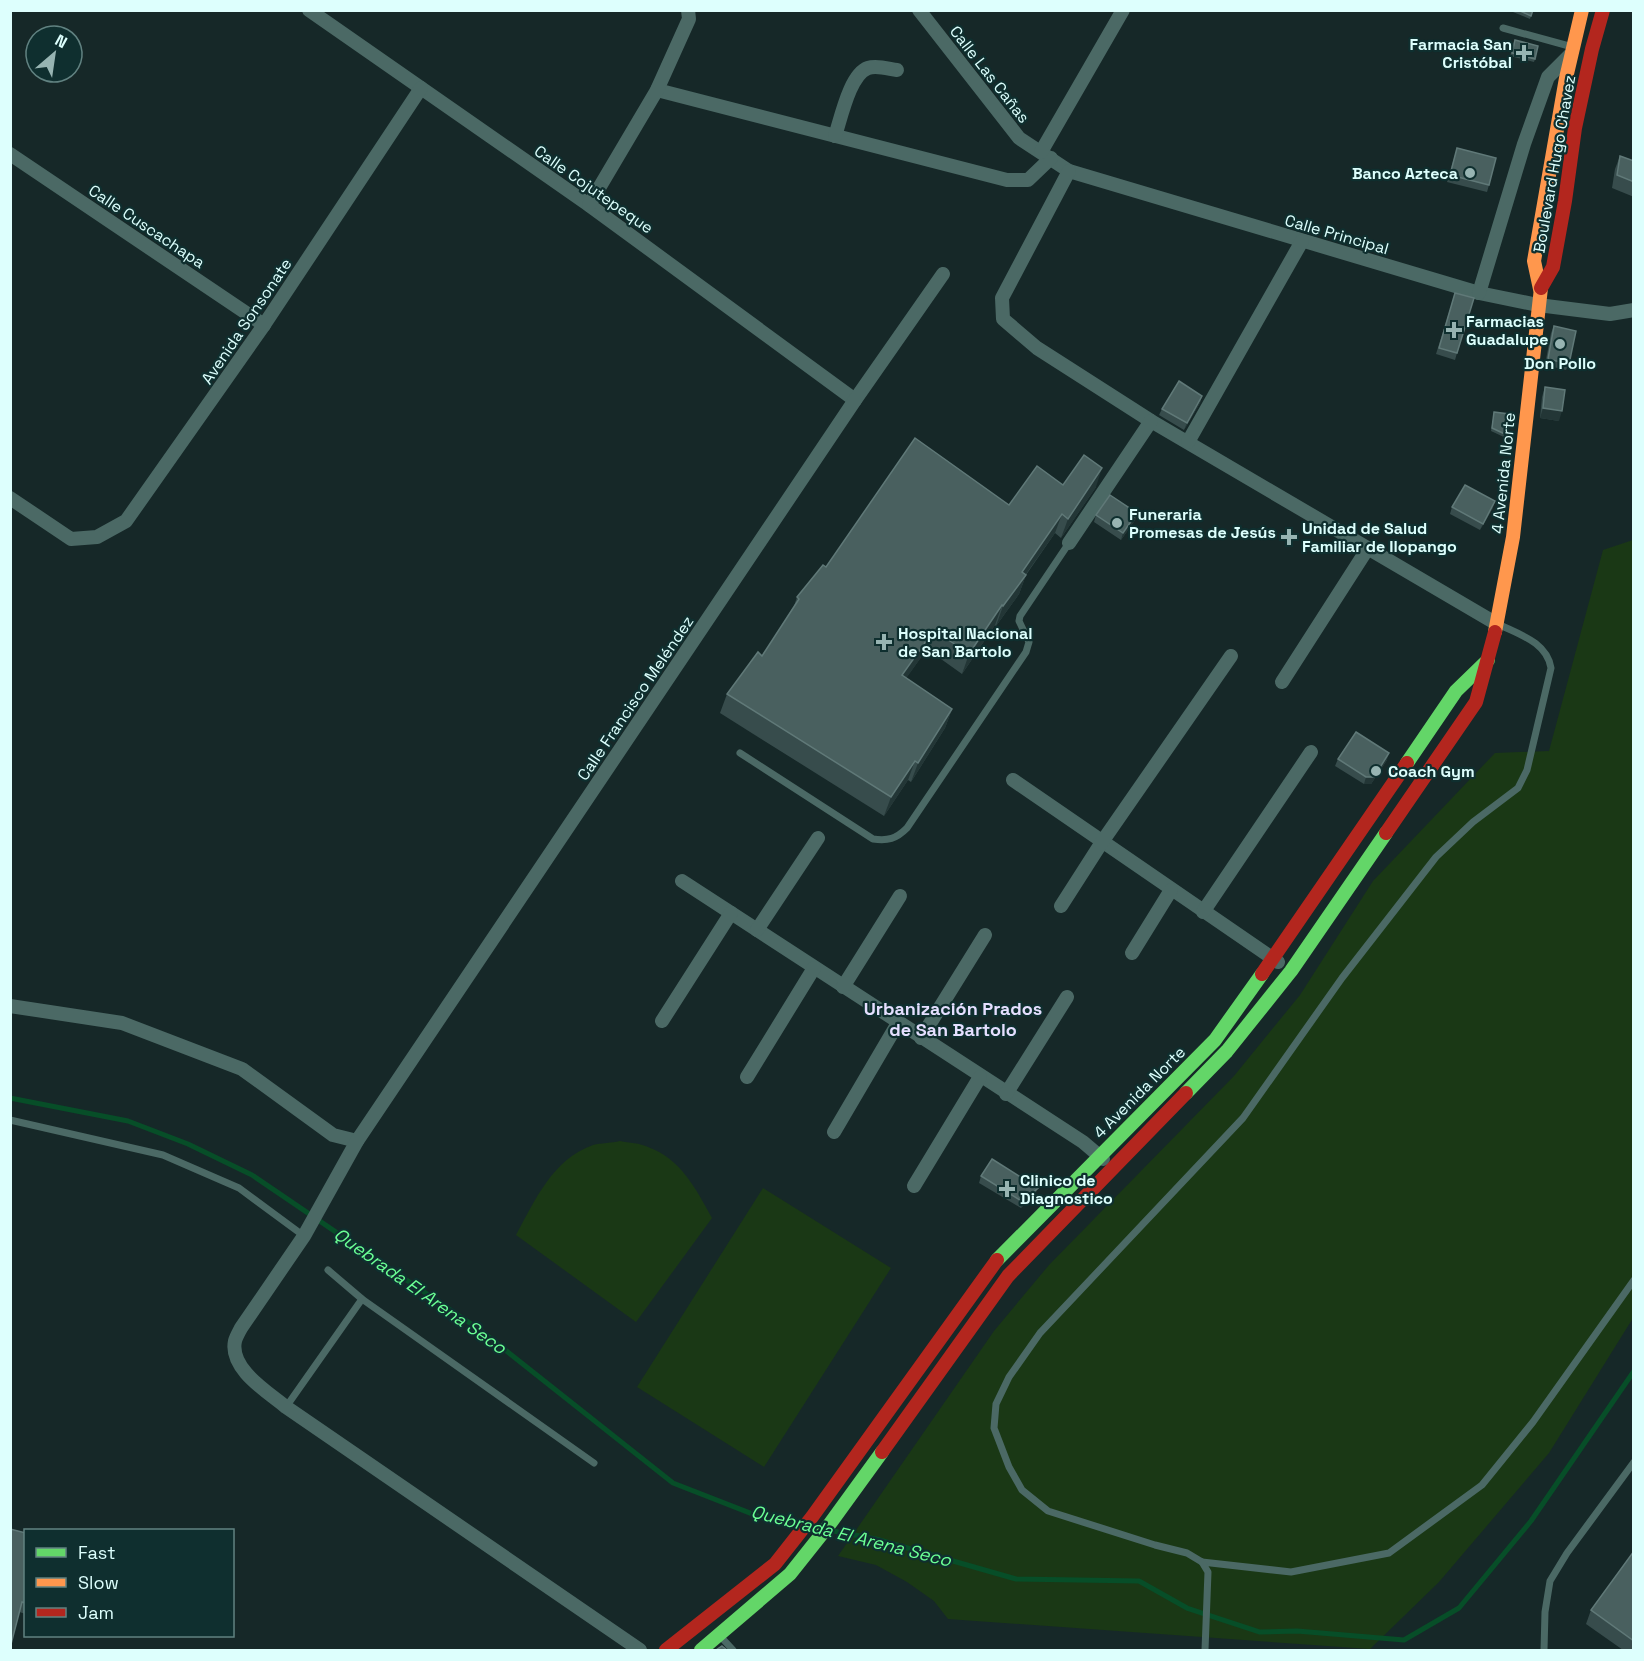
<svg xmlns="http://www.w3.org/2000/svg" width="1644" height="1661" viewBox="0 0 1644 1661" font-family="'Space Grotesk',sans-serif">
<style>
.green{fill:#1a3815}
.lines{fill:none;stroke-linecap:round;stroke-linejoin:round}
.stream{stroke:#074e28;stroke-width:5}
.lane{stroke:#4b6965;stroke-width:7}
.street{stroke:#4b6965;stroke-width:14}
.fast{stroke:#63d668;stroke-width:14}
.slow{stroke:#ff974d;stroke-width:14}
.jam{stroke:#b3261e;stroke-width:14}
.wall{fill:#374c4c}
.shaded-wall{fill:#233636}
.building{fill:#49605f;stroke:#607978;stroke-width:1.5}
.poi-dot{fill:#97b4b2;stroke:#0f2f2f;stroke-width:2}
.labels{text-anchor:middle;stroke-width:4.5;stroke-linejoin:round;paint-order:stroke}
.poi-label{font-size:16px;font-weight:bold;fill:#ddfffd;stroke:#0f2f2f;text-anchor:start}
.street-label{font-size:16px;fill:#ddfffd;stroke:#0f2f2f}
.neighbourhood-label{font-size:18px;font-weight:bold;fill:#e5dfff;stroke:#0f2f2f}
.water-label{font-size:18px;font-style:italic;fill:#6bff94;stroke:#0f2f2f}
</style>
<rect width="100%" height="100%" fill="#162828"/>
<g class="green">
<path d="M1633 540V1318L1549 1453 1439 1582 1370 1649 948 1619 934 1601 907 1582 876 1565 838 1556 994 1331 1049 1265 1234 1076 1300 995 1373 881 1495 753 1549 751 1603 550Z"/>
<path d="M620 1141C629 1143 640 1143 648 1147 681 1159 696 1189 712 1218L636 1322 516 1235C535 1200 553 1159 593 1145 601 1143 612 1143 620 1141Z"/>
<path d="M763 1188 891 1268 764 1467 637 1387Z"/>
</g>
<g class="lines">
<g class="stream">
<path d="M10 1098 128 1121 188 1144 252 1175 480 1330 673 1483 768 1520 797 1525"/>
<path d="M833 1531 876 1539 1016 1579 1139 1581 1187 1608 1260 1632 1297 1631 1404 1640 1459 1608 1531 1521 1634 1371"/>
</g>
<g class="lane">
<path d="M1503 28 1569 46"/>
<path d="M1500 625C1521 635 1547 643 1551 668L1527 770 1518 788 1473 822 1436 857 1342 978 1243 1118 1040 1333 1009 1377 996 1404 994 1428 1009 1467 1022 1490 1048 1511 1155 1545 1187 1553 1202 1562 1291 1572 1389 1553 1482 1485 1533 1422 1634 1280"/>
<path d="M740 753 873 839C888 841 896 839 907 828L1026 652 1029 642 1019 621 1020 616 1069 543"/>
<path d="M10 1120 163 1155 239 1188 304 1236"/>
<path d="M328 1270 362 1299 594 1463"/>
<path d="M286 1407 362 1299"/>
<path d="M1202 1562 1208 1572 1205 1650"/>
<path d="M721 1637 733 1650"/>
<path d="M1544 1650 1545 1612 1550 1581 1567 1553 1634 1462"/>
</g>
<g class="street">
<path d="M309 10 589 205 855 400"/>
<path d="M919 10 1019 138 1069 171 1479 293 1538 305 1610 314 1634 310"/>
<path d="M657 90 1007 180H1028L1051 158"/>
<path d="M835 136C841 118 850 74 868 68 877 65 889 69 897 70"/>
<path d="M1041 152 1123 10"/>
<path d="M10 154 264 325"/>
<path d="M1069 171 1002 298 1003 319 1037 348 1151 421 1497 624"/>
<path d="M589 205 657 90 689 19 688 10"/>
<path d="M1479 293 1524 144 1548 77 1570 55"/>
<path d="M1188 442 1302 241"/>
<path d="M10 498 71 539 97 537 126 521 264 325 421 88"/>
<path d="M1069 543 1151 421"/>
<path d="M1282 682 1368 548"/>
<path d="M1013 780 1278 962"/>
<path d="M682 881 1083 1142 1103 1159"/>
<path d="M1061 906 1102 842 1231 656"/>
<path d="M1203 912 1311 752"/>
<path d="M757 930 818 838"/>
<path d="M1132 953 1171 890"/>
<path d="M843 987 900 896"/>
<path d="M10 1006 122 1023 242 1069 333 1135 357 1141"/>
<path d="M662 1021 731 913"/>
<path d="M921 1038 985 935"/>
<path d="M747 1077 814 968"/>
<path d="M1006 1094 1067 997"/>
<path d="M834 1132 898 1023"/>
<path d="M914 1186 980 1077"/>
<path d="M640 1650 286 1407C268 1392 229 1369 235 1341 236 1337 239 1332 241 1328L304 1236 357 1141 855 400 943 274"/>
</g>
<g class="fast">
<path d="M1407 763 1456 691 1488 660"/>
<path d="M1186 1093 1227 1051 1291 971 1386 833"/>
<path d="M997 1260 1215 1040 1262 974"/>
<path d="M701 1650 790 1574 829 1525 882 1452"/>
</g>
<g class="slow">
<path d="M1540 289 1534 261 1566 78 1582 10"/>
<path d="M1495 632 1513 537 1541 288"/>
</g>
<g class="jam">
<path d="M1541 288 1553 267 1565 201 1575 128 1592 49 1603 10"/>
<path d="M1386 833 1476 702 1495 632"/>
<path d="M1262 974 1407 763"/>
<path d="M882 1452 1008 1276 1186 1093"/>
<path d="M666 1650 775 1564 812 1517 997 1260"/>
</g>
</g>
<g class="wall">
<path d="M1508 10H1533L1530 19Z"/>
<path d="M1515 40 1535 59 1534 62 1510 56Z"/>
<path d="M1457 148 1489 185 1487 192 1447 182Z"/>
<path d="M1620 156 1634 161V197L1612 188 1615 169Z"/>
<path d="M1453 300 1457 353 1455 360 1436 354Z"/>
<path d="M1554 326 1569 364 1566 370 1545 365 1551 333Z"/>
<path d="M1545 387 1559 421 1540 418 1542 397Z"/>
<path d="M1202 396 1200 403 1184 430 1159 415 1162 409Z"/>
<path d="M1494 412 1507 435 1506 438 1491 431Z"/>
<path d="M1063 485 1096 487 1061 538 1055 533 1026 575 1019 594 996 626 995 625 962 674 927 649 906 678 952 709 945 728 911 782 908 780 884 816 720 713 727 694 762 656 794 606 797 597 826 567 1009 505Z"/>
<path d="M1452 507 1493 508 1480 530 1450 514Z"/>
<path d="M1137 513 1135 520 1121 540 1094 522 1096 515Z"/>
<path d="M1338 759 1387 760 1371 784H1364L1335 766Z"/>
<path d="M981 1176 1035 1195 1021 1208 979 1183Z"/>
<path d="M26 1533V1614L19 1612Z"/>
<path d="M1634 1551V1650H1623L1586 1624 1591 1610Z"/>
</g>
<g class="shaded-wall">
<path d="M1202 396 1200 403 1184 430 1187 423Z"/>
<path d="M1543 408 1562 411 1559 421 1540 418Z"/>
<path d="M1102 468 1096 487 1061 538 1068 519Z"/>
<path d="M1495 501 1493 508 1480 530 1483 524Z"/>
<path d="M1137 513 1135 520 1121 540 1123 533Z"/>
<path d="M1062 514 1055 533 1021 581 1026 575 1019 594 996 626 1003 606 1022 572Z"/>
<path d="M1002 605 995 625 962 674 969 654Z"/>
<path d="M934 630 927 649 895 694 902 675Z"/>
<path d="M952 709 945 728 911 782 918 763Z"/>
<path d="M1389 753 1387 760 1371 784H1364L1366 777Z"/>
<path d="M915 761 908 780 884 816 891 797Z"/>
<path d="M1038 1188 1035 1195 1021 1208 1023 1202Z"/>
</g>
<g class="building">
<path d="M1518 10H1533L1531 16Z"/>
<path d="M1515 40 1538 46 1535 59 1512 53Z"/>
<path d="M1457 148 1496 158 1489 185 1450 175Z"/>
<path d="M1620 156 1634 161V182L1617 175Z"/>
<path d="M1455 293 1474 298 1457 353 1439 348Z"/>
<path d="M1554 326 1576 331 1569 364 1548 359Z"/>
<path d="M1179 381 1202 396 1187 423 1162 409Z"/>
<path d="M1545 387 1565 390 1562 411 1543 408Z"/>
<path d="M1494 412 1509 414 1507 435 1492 428Z"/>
<path d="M915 438 1009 505 1037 466 1063 485 1084 455 1102 468 1068 519 1062 514 1022 572 1026 575 1003 606 1002 605 969 654 934 630 902 675 952 709 918 763 915 761 891 797 727 694 758 652 762 656 799 599 797 597 823 565 826 567Z"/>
<path d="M1465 485 1495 501 1483 524 1452 507Z"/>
<path d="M1110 495 1137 513 1123 533 1096 515Z"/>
<path d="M1356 732 1389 753 1374 777H1366L1338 759Z"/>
<path d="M992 1159 1038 1188 1023 1202 981 1176Z"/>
<path d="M10 1529 26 1533V1603L22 1602 10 1648Z"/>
<path d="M1634 1551V1641L1591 1610Z"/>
<path d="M722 1646 727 1650H716Z"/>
</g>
<g class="poi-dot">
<path d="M1521 44h6v6h6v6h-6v6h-6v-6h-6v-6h6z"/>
<circle cx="1470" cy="173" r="6"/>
<path d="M1451 321h6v6h6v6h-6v6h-6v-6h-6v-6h6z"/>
<circle cx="1560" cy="344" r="6"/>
<circle cx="1117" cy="523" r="6"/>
<path d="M1286 528h6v6h6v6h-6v6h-6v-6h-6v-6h6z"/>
<path d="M881 633h6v6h6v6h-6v6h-6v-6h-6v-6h6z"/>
<circle cx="1376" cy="771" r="6"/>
<path d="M1004 1180h6v6h6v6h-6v6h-6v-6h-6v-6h6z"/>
</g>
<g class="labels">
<g class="poi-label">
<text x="1512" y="50" text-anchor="end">Farmacia San<tspan x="1512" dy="18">Cristóbal</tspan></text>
<text x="1458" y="179" text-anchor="end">Banco Azteca</text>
<text x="1466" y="327">Farmacias<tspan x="1466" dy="18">Guadalupe</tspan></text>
<text x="1560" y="369" text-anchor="middle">Don Pollo</text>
<text x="1129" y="520">Funeraria<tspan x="1129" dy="18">Promesas de Jesús</tspan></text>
<text x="1302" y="534">Unidad de Salud<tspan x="1302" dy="18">Familiar de Ilopango</tspan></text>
<text x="898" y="639">Hospital Nacional<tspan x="898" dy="18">de San Bartolo</tspan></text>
<text x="1388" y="777">Coach Gym</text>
<text x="1020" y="1186">Clinico de<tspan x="1020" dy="18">Diagnostico</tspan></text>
</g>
<g class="street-label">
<text transform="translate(990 74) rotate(52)" y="6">Calle Las Cañas</text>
<text transform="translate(1554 164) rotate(-80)" y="6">Boulevard Hugo Chavez</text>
<text transform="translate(594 189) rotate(35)" y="6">Calle Cojutepeque</text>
<text transform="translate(147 226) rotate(34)" y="6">Calle Cuscachapa</text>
<text transform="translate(1337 234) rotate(16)" y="6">Calle Principal</text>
<text transform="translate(246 321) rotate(-56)" y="6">Avenida Sonsonate</text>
<text transform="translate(1503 473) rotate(-84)" y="6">4 Avenida Norte</text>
<text transform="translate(635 698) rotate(-56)" y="6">Calle Francisco Meléndez</text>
<text transform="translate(1139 1092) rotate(-45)" y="6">4 Avenida Norte</text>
</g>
<g class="neighbourhood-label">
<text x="953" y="1015">Urbanización Prados<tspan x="953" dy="21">de San Bartolo</tspan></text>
</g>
<g class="water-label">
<text transform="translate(420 1291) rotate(35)" y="6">Quebrada El Arena Seco</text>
<text transform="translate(851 1536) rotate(14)" y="6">Quebrada El Arena Seco</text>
</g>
</g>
<rect width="1644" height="1661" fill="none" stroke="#ddfffd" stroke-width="24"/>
<rect x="24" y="1529" width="210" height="108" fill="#0f2f2f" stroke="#618281" stroke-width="1.5"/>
<rect x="36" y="1548" width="30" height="9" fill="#63d668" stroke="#618281" stroke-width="1.5"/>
<text x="78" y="1559" font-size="18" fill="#ddfffd">Fast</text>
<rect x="36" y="1578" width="30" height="9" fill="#ff974d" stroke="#618281" stroke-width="1.5"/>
<text x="78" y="1589" font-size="18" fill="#ddfffd">Slow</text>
<rect x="36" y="1608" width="30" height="9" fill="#b3261e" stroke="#618281" stroke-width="1.5"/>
<text x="78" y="1619" font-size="18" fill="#ddfffd">Jam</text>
<g transform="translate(54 54) rotate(29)"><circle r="28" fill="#0f2f2f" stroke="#618281" stroke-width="1.5"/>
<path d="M0-4.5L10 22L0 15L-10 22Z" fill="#97b4b2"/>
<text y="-9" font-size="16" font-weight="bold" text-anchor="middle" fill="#ddfffd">N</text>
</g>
</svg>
